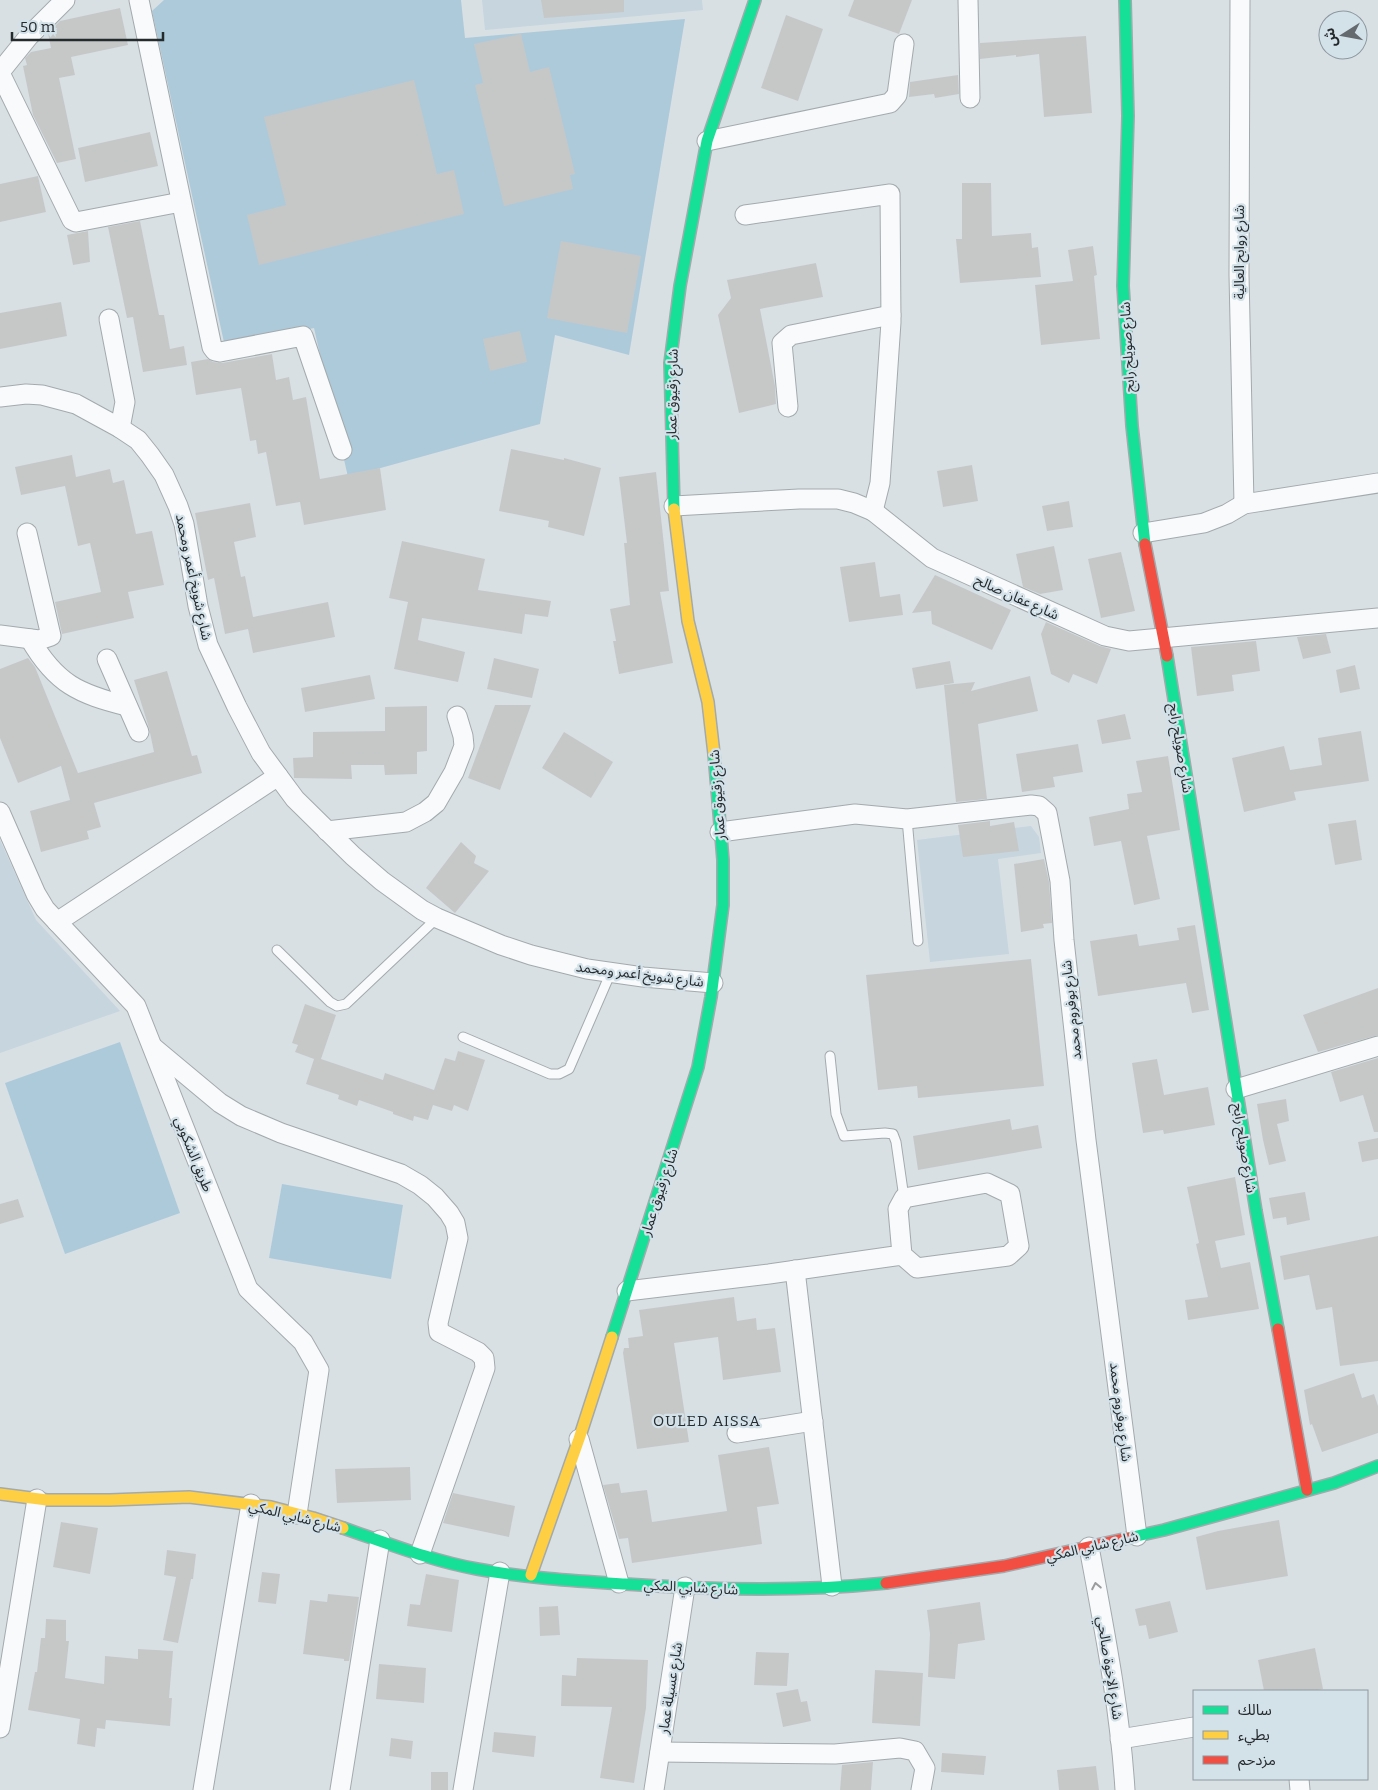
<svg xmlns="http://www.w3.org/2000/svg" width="1378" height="1790" viewBox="0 0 1378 1790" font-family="Bitter,'Noto Sans Arabic',serif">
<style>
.built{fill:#c6d5de}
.green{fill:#adcada}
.building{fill:#c6c8c8}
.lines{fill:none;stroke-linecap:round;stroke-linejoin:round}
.lane-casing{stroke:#a3aaad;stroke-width:11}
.street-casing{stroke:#a3aaad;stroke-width:21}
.fast-casing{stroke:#a3aaad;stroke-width:14}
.slow-casing{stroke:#a3aaad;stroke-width:14}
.jam-casing{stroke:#a3aaad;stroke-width:14}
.lane{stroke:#f9fafb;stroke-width:9}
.street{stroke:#f9fafb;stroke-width:19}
.fast{stroke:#16e098;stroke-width:11}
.slow{stroke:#ffcf43;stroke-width:11}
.jam{stroke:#f24e42;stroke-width:11}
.oneway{stroke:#9a9c9e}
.labels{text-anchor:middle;stroke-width:4.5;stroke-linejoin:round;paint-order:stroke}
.street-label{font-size:14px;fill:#252a2d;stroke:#d3e1e9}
.neighbourhood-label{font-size:15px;letter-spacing:1px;fill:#252a2d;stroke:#d3e1e9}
</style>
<rect width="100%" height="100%" fill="#d8e0e4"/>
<g class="built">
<path d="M482 0H702L703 10 485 30Z"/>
<path d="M1031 826 1039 837 1041 853 998 859 1009 954 930 962 917 840Z"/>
<path d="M0 840 36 920 120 1011 0 1053Z"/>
</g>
<g class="green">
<path d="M164 0H461L465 38 685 19 629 355 555 335 540 424 348 477 314 328 225 347 152 11Z"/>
<path d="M120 1042 180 1213 65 1254 5 1083Z"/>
<path d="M282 1184 403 1205 391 1279 269 1258Z"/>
</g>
<g class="building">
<path d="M541 0H624V12L544 18Z"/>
<path d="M854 0H912L899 34 848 16Z"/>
<path d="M120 8 128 45 71 57 75 75 59 78 76 159 57 163 33 115 23 66 27 65 25 58 31 52 51 48 48 33 60 21Z"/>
<path d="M786 15 823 29 798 101 761 88Z"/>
<path d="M521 34 530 72 549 67 575 174 570 175 573 189 504 206 475 85 483 83 474 44Z"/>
<path d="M1086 36 1092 113 1044 117 1039 54 1016 57V55L980 59V43Z"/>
<path d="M958 75 959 94 935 98 934 94 909 97 910 82Z"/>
<path d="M414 80 437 174 454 170 464 214 259 265 247 215 286 205 264 117Z"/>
<path d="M150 132 158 166 85 182 78 148Z"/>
<path d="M38 176 46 212 0 222V184Z"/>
<path d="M962 183H991L992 236 1031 233 1032 248 1038 247 1041 277 960 283 956 239H962Z"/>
<path d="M140 221 159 315H164L170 349 184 346 187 365 143 372 133 317 127 318 108 227Z"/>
<path d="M88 231 90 262 73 265 67 235Z"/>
<path d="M561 241 641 256 627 333 547 318Z"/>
<path d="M1093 246 1097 275 1094 276 1100 339 1041 345 1035 285 1073 281 1068 250Z"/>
<path d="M816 263 823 297 760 309 775 386 776 404 739 413 718 315 731 298 727 280Z"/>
<path d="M61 302 67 336 0 349V313Z"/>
<path d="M520 331 527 362 490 371 483 339Z"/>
<path d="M272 354 276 380 289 377 293 400 306 397 320 479 380 468 386 510 304 525 300 502 276 506 266 452 258 454 256 440 250 441 241 388 196 395 191 362 208 359 213 362 222 363Z"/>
<path d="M511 449 564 460V458L601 468 584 536 548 527 549 521 499 511Z"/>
<path d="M72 455 76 477 110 469 113 483 124 480 136 534 152 531 164 585 128 592 134 618 62 634 55 602 101 592 90 543 78 546 65 486 21 495 15 467Z"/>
<path d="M972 465 978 501 943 507 937 471Z"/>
<path d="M656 472 669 591 660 592 673 663 619 674 613 641H616L610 609 630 605 624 543H627L619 477Z"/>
<path d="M1069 501 1073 527 1047 531 1042 506Z"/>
<path d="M250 503 256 537 234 542 241 577 245 576 253 617 328 602 335 637 253 653 248 629 225 634 214 578 208 580 195 513Z"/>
<path d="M402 541 485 559 478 590 551 601 548 617 525 614 522 634 422 618 418 640 465 652 458 682 394 669 408 602 389 598Z"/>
<path d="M1054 546 1063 590 1040 594 1023 587 1016 554Z"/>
<path d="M1121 552 1135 611 1101 618 1088 559Z"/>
<path d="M875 562 880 597 900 594 903 615 849 622 840 567Z"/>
<path d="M935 575 1011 610 992 650 932 624 931 611 912 613Z"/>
<path d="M1046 622 1100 646 1111 649 1097 684 1073 674 1069 683 1051 674 1041 634Z"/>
<path d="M1326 634 1331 653 1303 659 1297 637Z"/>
<path d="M1256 641 1260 671 1232 675 1234 691 1197 696 1191 647Z"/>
<path d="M28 658 35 667 78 773 154 752 149 728 134 680 167 671 192 756 197 755 202 773 94 803 101 827 87 831 89 839 41 852 30 811 70 800 61 766 18 783 0 738V669Z"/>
<path d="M494 658 539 669 532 698 487 689Z"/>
<path d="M950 661 954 683 916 689 912 668Z"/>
<path d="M1355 665 1360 689 1340 693 1336 670Z"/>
<path d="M370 675 375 699 305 712 301 688Z"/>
<path d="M1030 676 1038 711 978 724 987 799 956 802 944 685 975 682 971 691Z"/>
<path d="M495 705H531L500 790 468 778Z"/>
<path d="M427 706V751L417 752V774L385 775 384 765H351L352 779 294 778 293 758 313 757V732L385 731V707Z"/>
<path d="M1125 714 1131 739 1102 744 1097 720Z"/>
<path d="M1361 731 1369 781 1294 792 1296 800 1244 812 1232 758 1284 746 1290 770 1322 765 1318 738Z"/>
<path d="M564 732 613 762 591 798 542 768Z"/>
<path d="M1078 744 1083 772 1053 777 1055 787 1022 792 1016 754Z"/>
<path d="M1168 756 1180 830 1147 836 1160 899 1134 905 1121 841 1094 846 1089 817 1129 809 1127 794 1142 792 1136 761Z"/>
<path d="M1356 820 1362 860 1335 865 1328 824Z"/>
<path d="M990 821V826L1014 822 1019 851 963 857 958 825Z"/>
<path d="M461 842 476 856 474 863 489 871 455 913 426 888Z"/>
<path d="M1044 859 1049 882 1052 923 1043 924 1044 928 1021 932 1014 864Z"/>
<path d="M1195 925 1209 1010 1192 1013 1186 983 1098 996 1090 941 1137 934 1139 946 1179 940 1177 928Z"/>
<path d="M1031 959 1044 1086 918 1098 917 1086 878 1090 866 975Z"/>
<path d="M1378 988V1035L1318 1052 1303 1015Z"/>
<path d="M305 1004 336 1015 321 1059 383 1080 385 1073 434 1090 445 1058 455 1061 458 1051 485 1060 468 1111 454 1105 452 1111 433 1105 428 1120 414 1116 413 1121 393 1114V1112L359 1100 357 1106 338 1099 339 1095 306 1084 314 1059 295 1052 298 1045 292 1043Z"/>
<path d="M1378 1058V1132H1374L1363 1095 1340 1102 1331 1072Z"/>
<path d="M1157 1059 1164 1095 1208 1087 1215 1125 1164 1134 1163 1130 1143 1133 1132 1063Z"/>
<path d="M1286 1099 1289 1121 1277 1124 1286 1161 1269 1165 1263 1140 1257 1104Z"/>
<path d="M1010 1119 1012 1130 1038 1125 1042 1148 918 1170 913 1136Z"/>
<path d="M1378 1138V1159L1362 1162 1358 1142Z"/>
<path d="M1235 1177 1245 1235 1215 1241 1221 1268 1250 1262 1259 1309 1188 1320 1185 1300 1208 1297 1196 1244 1199 1243 1187 1187Z"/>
<path d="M1305 1192 1310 1220 1287 1225 1286 1217 1273 1219 1269 1198Z"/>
<path d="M18 1199 24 1217 0 1224V1204Z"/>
<path d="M1378 1236V1361L1340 1366 1332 1307 1316 1310 1309 1275 1284 1280 1280 1256Z"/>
<path d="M734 1297 737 1321 756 1318 757 1330 775 1328 781 1372 723 1380 718 1337 674 1343 689 1442 637 1449 623 1353 624 1348H629L628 1338 643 1336 639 1310Z"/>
<path d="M1354 1373 1362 1398 1374 1394 1378 1406V1433L1322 1452 1312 1424 1310 1425 1304 1390Z"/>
<path d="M769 1447 779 1504 757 1507 762 1544 632 1563 628 1538 619 1539 603 1485 619 1483 621 1493 647 1490 652 1522 727 1511 718 1455Z"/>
<path d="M410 1467 411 1500 337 1503 335 1469Z"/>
<path d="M453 1493 515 1506 509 1537 443 1523Z"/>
<path d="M1279 1520 1288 1576 1206 1590 1196 1537 1218 1531Z"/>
<path d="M61 1522 98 1528 90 1574 53 1567Z"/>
<path d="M167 1550 196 1554 193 1579H191L178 1643 163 1640 176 1577 164 1575Z"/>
<path d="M262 1572 280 1574 276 1604 258 1602Z"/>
<path d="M426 1574 459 1580 452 1632 407 1626 410 1604 420 1605Z"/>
<path d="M328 1594 359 1597 349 1661H344V1659L303 1654 310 1600 327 1602Z"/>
<path d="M1170 1601 1178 1632 1149 1639 1146 1625 1139 1626 1135 1609Z"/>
<path d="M980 1602 985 1640 958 1644 955 1679 928 1677 930 1634 927 1610Z"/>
<path d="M558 1606 560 1635 540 1636 539 1607Z"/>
<path d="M46 1619 66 1620V1641H69L65 1678 104 1684 105 1656 138 1659V1649L173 1651 169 1698H172L170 1726 106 1720 105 1729 97 1728 95 1747 77 1744 80 1719 28 1710 35 1672H37L41 1638H45Z"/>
<path d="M1315 1648 1323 1689 1311 1691H1264L1258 1660Z"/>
<path d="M756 1652 789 1653 787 1686 754 1685Z"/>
<path d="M577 1658 648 1660 646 1708 634 1783 600 1778 612 1707 561 1706 562 1675 576 1676Z"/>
<path d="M379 1664 426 1668 424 1703 376 1699Z"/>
<path d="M875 1670 923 1673 920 1726 872 1723Z"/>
<path d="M798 1689 801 1702 807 1701 811 1721 783 1727 776 1693Z"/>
<path d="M494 1732 536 1736 534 1757 492 1752Z"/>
<path d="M391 1738 413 1741 411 1759 389 1756Z"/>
<path d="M942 1753 986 1756 984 1775 941 1772Z"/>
<path d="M873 1762 871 1790H840L842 1765Z"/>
<path d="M1096 1766 1099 1790H1059L1057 1770Z"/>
<rect x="431" y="1772" width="17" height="18"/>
</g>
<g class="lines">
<defs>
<g id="lane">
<path d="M907 819 918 941"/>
<path d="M277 950 330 1002 337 1006 346 1004 437 918"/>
<path d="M463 1037 550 1074H559L569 1069 611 972"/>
<path d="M830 1056 836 1114 844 1136 885 1133 893 1134 896 1142 904 1198"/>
</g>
<g id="street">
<path d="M139 0 212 347 215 351 220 352 303 336 342 450"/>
<path d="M968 0 970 98"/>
<path d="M1240 0 1239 275 1244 504"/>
<path d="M0 72 29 36 65 0"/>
<path d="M0 73 72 220 76 222 181 202"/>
<path d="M707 141 890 103 897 95 904 44"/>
<path d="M745 215 890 194 891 322 880 483 873 511"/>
<path d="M109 319 125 402 120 428"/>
<path d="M0 397 26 394 42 395 76 404 120 428 138 440 150 455 164 475 178 506 184 524 198 606 208 645 237 707 261 753 295 799 353 856 382 881 422 910 437 918 501 945 531 955 587 969 643 977 713 983"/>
<path d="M788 407 782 343 791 335 891 315"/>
<path d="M674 506 799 499H838L854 503 873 511 932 558 1105 636 1129 641 1378 618"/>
<path d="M1143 533 1204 523 1227 514 1244 504 1378 483"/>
<path d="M0 635 39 640 51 636 27 533"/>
<path d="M30 639C56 684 79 694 127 706"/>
<path d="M107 659 139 732"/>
<path d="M0 812 36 894 45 909 136 1006 248 1289 303 1342 319 1370 297 1514"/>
<path d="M327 831 406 822 425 812 436 803 454 772 464 746 463 736 457 716"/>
<path d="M720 832 855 814 907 819 1031 805 1039 806 1047 813 1060 881 1064 940 1086 1140 1137 1536"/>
<path d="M57 922 278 776"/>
<path d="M154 1048 220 1103 241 1116 281 1133 401 1174 420 1185 435 1197 449 1213 455 1223 458 1238 438 1323 439 1332 478 1352 484 1358 485 1368 420 1554"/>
<path d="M1236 1089 1378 1046"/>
<path d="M795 1270 832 1586"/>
<path d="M627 1291 769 1274 902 1255 917 1268 1008 1256 1019 1246 1010 1194 987 1183 904 1198 898 1209 902 1255"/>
<path d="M737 1433 813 1421"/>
<path d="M579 1439 619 1583"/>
<path d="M1089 1547C1104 1628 1120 1708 1125 1790"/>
<path d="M0 1728 37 1499"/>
<path d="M1120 1739 1194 1727"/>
<path d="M660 1752 835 1754 900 1748 915 1751 925 1768 921 1790"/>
<path d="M1299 1779 1300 1790"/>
<path d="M203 1790 251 1504"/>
<path d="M340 1790 380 1540"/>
<path d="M463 1790 500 1572"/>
<path d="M654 1790 685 1587"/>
</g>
<g id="fast">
<path d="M1125 0 1128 116 1123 286 1132 426 1145 544"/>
<path d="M674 509 670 363 680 286 707 141 755 0"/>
<path d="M1167 656 1256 1211 1278 1329"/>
<path d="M612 1337 698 1067 711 997 723 905V860L714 754"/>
<path d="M343 1528C387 1543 432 1561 477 1569 525 1578 577 1581 625 1584 712 1590 799 1592 886 1583"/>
<path d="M1128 1538 1164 1530 1334 1483 1378 1466"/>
</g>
<g id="slow">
<path d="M674 509 688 621 708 702 714 754"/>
<path d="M0 1494 47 1500H110L189 1497 271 1507 313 1518 343 1528"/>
<path d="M531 1575 579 1439 612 1337"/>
</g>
<g id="jam">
<path d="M1145 544 1167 656"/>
<path d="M1278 1329 1307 1490"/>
<path d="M886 1583 1004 1566 1128 1538"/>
</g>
</defs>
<use href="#lane" class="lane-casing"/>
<use href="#street" class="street-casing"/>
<use href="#fast" class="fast-casing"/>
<use href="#slow" class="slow-casing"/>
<use href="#jam" class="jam-casing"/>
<use href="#lane" class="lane"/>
<use href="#street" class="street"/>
<use href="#fast" class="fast"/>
<use href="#slow" class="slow"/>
<use href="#jam" class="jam"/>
</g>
<defs><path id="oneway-chevron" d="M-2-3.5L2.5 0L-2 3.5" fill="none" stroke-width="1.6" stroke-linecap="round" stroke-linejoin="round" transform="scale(1.25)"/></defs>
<use class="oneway" href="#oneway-chevron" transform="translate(1096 1586) rotate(-101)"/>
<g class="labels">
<g class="street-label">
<text transform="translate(1239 252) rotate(-90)" y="5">شارع روابح العالية</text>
<text transform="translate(1127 347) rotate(-93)" y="5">شارع صويلح رابح</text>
<text transform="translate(672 394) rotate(-89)" y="5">شارع زقيوق عمار</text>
<text transform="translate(194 577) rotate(78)" y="5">شارع شويخ أعمر ومحمد</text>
<text transform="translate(1017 597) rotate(24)" y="5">شارع عفان صالح</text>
<text transform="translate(1181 748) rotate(81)" y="5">شارع صويلح رابح</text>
<text transform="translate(717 795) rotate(-94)" y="5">شارع زقيوق عمار</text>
<text transform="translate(640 974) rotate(7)" y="5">شارع شويخ أعمر ومحمد</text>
<text transform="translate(1071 1010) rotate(-96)" y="5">شارع بوفروم محمد</text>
<text transform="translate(1245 1148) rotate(81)" y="5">شارع صويلح رابح</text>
<text transform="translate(194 1154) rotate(68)" y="5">طريق الشكوبي</text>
<text transform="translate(659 1192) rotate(-72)" y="5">شارع زقيوق عمار</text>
<text transform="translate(1121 1412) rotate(83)" y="5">شارع بوفروم محمد</text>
<text transform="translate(295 1516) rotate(14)" y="5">شارع شابي المكي</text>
<text transform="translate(1092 1546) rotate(-13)" y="5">شارع شابي المكي</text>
<text transform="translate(691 1587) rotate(3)" y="5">شارع شابي المكي</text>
<text transform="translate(1110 1668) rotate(81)" y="5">شارع الإخوة صالحي</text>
<text transform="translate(670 1688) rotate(-81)" y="5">شارع عسيلة عمار</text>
</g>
<g class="neighbourhood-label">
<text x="707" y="1426">OULED AISSA</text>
</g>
</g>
<rect x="1193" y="1690" width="175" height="90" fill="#d3e1e9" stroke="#8d989e"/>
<rect x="1203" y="1706" width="25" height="8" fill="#16e098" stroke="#8d989e"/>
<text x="1238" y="1715" font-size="15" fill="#252a2d">سالك</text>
<rect x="1203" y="1731" width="25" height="8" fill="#ffcf43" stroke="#8d989e"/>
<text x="1238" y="1740" font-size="15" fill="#252a2d">بطيء</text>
<rect x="1203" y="1756" width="25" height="8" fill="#f24e42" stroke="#8d989e"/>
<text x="1238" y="1765" font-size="15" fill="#252a2d">مزدحم</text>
<g transform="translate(1343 35) rotate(259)"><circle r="24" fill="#d3e1e9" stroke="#8d989e"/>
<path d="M0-4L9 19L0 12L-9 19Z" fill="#646a6d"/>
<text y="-8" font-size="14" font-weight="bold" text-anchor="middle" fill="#252a2d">ش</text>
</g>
<path d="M12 32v8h151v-8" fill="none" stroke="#252a2d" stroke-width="2.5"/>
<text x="20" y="32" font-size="15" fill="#252a2d" stroke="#d3e1e9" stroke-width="4" paint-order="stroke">50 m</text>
</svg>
